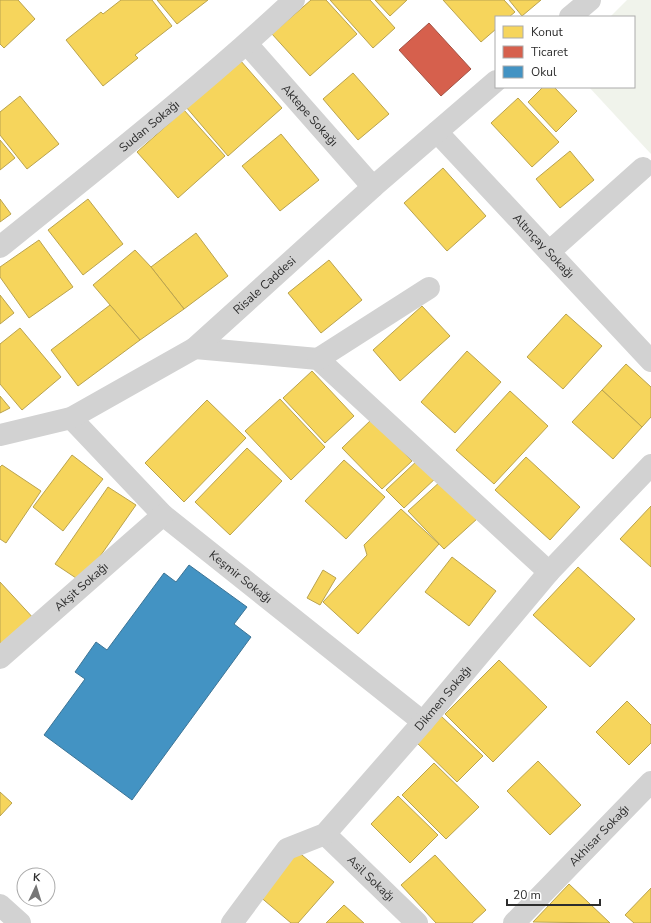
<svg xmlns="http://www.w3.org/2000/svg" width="651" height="923" viewBox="0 0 651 923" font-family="'Nunito Sans',sans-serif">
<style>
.green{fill:#f0f3eb}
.homes{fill:#f6d55c;stroke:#baa34e}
.shops{fill:#d6604d;stroke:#a35143}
.schools{fill:#4393c3;stroke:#3c7496}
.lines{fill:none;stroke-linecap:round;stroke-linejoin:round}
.minor{stroke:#d2d2d2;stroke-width:22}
.labels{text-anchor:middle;stroke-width:4;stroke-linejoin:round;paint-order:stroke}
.street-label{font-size:12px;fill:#2d2d2d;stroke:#fff}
</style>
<rect width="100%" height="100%" fill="#fff"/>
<path class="green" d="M627 0H651V154L589 87H634V17H610Z"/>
<g class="homes">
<path d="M0 0H18L35 19 4 48 0 44Z"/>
<path d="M121 0H152L172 26 135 55 138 58 103 86 66 40 101 12 103 14Z"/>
<path d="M157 0H208L177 24Z"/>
<path d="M311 0H326L357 34 310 76 272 34Z"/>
<path d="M330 0H370L395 28 373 48Z"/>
<path d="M375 0H407L390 16Z"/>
<path d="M443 0H504L515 12 509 17H496V29L481 42Z"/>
<path d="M509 0H541L522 16Z"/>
<path d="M240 60 282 108 228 156 186 107Z"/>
<path d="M353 73 389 114 358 140 323 99Z"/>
<path d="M543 87H554L577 111 556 132 528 102Z"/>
<path d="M20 96 59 144 27 169 0 135V112Z"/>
<path d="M518 98 559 142 532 167 491 123Z"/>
<path d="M184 110 225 156 178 198 137 152Z"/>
<path d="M281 134 319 180 280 211 242 166Z"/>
<path d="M0 140 15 158 0 170Z"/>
<path d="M570 151 594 180 560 208 536 179Z"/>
<path d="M443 168 486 216 447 251 404 203Z"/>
<path d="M0 199 11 214 0 222Z"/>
<path d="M88 199 123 244 83 275 48 230Z"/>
<path d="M196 233 228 276 184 309 151 267Z"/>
<path d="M39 240 73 287 29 318 0 277V267Z"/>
<path d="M135 250 151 267 184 309 140 340 93 285Z"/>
<path d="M329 260 362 300 321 333 288 293Z"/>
<path d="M0 295 14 313 0 324Z"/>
<path d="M110 305 140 340 78 386 51 350Z"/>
<path d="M422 306 450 336 400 381 373 350Z"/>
<path d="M566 314 602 346 563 389 527 357Z"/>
<path d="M20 328 61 377 22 410 0 384V344Z"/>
<path d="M467 351 501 382 455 433 421 402Z"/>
<path d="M626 364 651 387V417L642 427 602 390Z"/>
<path d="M312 371 354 416 325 443 283 398Z"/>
<path d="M602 390 642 427 613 459 572 422Z"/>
<path d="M510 391 548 426 494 484 456 450Z"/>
<path d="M0 396 10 408 0 413Z"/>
<path d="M280 399 325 447 291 480 245 431Z"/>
<path d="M207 400 246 438 184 502 145 463Z"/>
<path d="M372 419 412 461 382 489 342 448Z"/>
<path d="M247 448 282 481 230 535 195 502Z"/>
<path d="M72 455 103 479 63 531 33 507Z"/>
<path d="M526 457 580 507 550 540 495 490Z"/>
<path d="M420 458 438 476 404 508 386 490Z"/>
<path d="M344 460 385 497 346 539 305 501Z"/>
<path d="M2 465 41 491 6 543 0 539V467Z"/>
<path d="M442 480 478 518 444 549 408 511Z"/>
<path d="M108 487 136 505 82 582 55 564Z"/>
<path d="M651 506V567L620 539Z"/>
<path d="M401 509 439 544 358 634 323 602 367 555 364 545Z"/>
<path d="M452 557 496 591 469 626 425 592Z"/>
<path d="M578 567 635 619 590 667 533 615Z"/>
<path d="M323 570 336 578 320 605 307 598Z"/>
<path d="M0 582 36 621 0 654Z"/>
<path d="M499 660 547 707 493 762 445 714Z"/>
<path d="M627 701 651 725V743L629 765 596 732Z"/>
<path d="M440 715 483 756 457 782 415 741Z"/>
<path d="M538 761 581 805 550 835 507 791Z"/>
<path d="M434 763 479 807 446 839 402 795Z"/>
<path d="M0 792 12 803 0 816Z"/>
<path d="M398 796 438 835 410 863 371 824Z"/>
<path d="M296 850 334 882 298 923H291L258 895Z"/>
<path d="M435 855 486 910 472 923H436L401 885Z"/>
<path d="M569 884 610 923 533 922Z"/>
<path d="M651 888V923H634L625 915Z"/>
<path d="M344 905 364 923H326Z"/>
</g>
<path class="shops" d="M429 23 471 69 441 96 399 50Z"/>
<path class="schools" d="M189 565 247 607 234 624 251 637 132 800 44 735 85 679 75 672 96 642 107 650 164 573 176 582Z"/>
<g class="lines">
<g class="minor">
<path d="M570 17 590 0"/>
<path id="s1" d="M247 44 373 187"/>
<path id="s2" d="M437 132 651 361"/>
<path id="s3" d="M0 247C100 166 201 87 294 0"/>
<path d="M549 252 643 168"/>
<path d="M195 348 318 359 549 572"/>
<path d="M318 359 429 288"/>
<path id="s4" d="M71 418 163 515 423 722"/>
<path id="s5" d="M0 435 71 418 195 348 373 187 496 81"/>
<path id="s6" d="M0 658 163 515"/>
<path id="s7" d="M325 834 417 923"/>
<path d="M0 905 20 923"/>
<path id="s8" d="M232 923 287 849 325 834 423 722 549 572 651 465"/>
<path id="s9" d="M514 923 651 782"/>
</g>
</g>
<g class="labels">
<g class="street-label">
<text dy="4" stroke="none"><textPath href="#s1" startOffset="95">Aktepe Sokağı</textPath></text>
<text dy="4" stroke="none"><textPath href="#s3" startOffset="192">Sudan Sokağı</textPath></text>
<text dy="4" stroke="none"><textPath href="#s2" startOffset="156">Altınçay Sokağı</textPath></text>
<text dy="4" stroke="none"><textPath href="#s5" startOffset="309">Risale Caddesi</textPath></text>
<text dy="4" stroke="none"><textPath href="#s4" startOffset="233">Keşmir Sokağı</textPath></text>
<text dy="4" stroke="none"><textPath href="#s6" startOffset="108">Akşit Sokağı</textPath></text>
<text dy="4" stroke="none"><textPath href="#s8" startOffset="313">Dikmen Sokağı</textPath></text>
<text dy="4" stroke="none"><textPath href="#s9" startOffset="122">Akhisar Sokağı</textPath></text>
<text dy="4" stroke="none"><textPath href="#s7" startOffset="64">Asil Sokağı</textPath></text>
</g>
</g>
<rect x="495" y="16" width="140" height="72" fill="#ffffff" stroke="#ababab"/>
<rect x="503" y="26" width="20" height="12" fill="#f6d55c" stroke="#ababab"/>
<text x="531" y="36" font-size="12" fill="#2d2d2d">Konut</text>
<rect x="503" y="46" width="20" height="12" fill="#d6604d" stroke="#ababab"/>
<text x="531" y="56" font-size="12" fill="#2d2d2d">Ticaret</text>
<rect x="503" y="66" width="20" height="12" fill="#4393c3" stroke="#ababab"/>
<text x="531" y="76" font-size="12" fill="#2d2d2d">Okul</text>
<g transform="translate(36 887) rotate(4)"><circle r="19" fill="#ffffff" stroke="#ababab"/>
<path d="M0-3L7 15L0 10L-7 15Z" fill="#767676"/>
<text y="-6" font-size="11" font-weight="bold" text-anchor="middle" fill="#2d2d2d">K</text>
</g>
<path d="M507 899v6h93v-6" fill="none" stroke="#2d2d2d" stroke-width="2"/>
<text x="513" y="899" font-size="12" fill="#2d2d2d" stroke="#ffffff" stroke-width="3" paint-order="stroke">20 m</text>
</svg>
